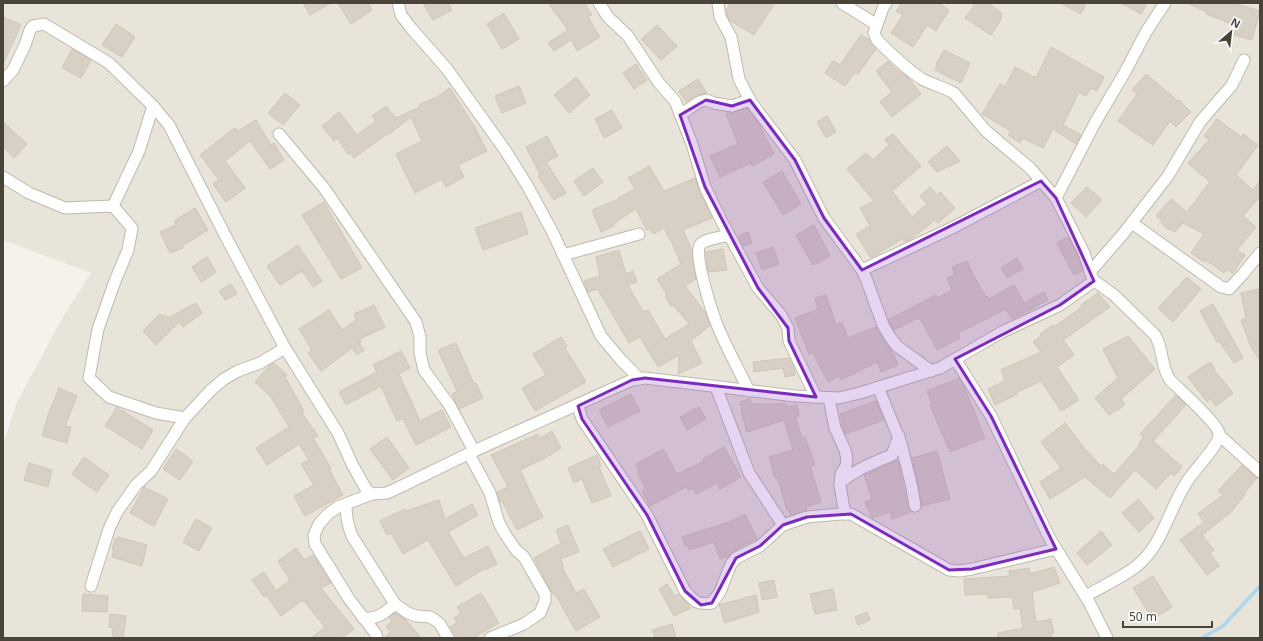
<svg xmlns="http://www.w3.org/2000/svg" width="1263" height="641" viewBox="0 0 1263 641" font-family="'Noto Sans',sans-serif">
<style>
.residential{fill:#e9e4da}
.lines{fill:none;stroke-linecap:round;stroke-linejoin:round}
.stream{stroke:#acd5ee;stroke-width:3.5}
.building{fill:#d9d0c5;stroke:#d1c5b5}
.street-casing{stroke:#c0b9ae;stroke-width:13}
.street{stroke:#fff;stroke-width:11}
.marked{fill:#7b2cbf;fill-opacity:0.2;stroke:#7b2cbf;stroke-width:3;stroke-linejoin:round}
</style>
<rect width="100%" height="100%" fill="#f5f2ec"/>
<path class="residential" d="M3 3H1260V638H3V445L17 402 64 315 91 273 3 240Z"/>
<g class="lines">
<path class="stream" d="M1202 638 1223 626 1260 586"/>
</g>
<g class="building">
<path d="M303 3H331L310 15Z"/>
<path d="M338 3H368L372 10 351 24Z"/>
<path d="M423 3H448L452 10 433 20Z"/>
<path d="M548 3H584L592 15 588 17 600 37 577 51 571 40 554 51 548 43 568 30Z"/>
<path d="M731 3H775L754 35 729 20 726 10Z"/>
<path d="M902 3H938L949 10 936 31 927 25 913 47 891 33 903 15 896 11Z"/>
<path d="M976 3H987L1002 13 1000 16 1002 18 991 35 965 18Z"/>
<path d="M1060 3H1086L1081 14Z"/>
<path d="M1121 3H1147L1141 14Z"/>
<path d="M1187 3H1233L1260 11 1252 40 1234 35 1237 26 1206 14 1207 12Z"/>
<path d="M504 13 519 39 502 49 487 24Z"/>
<path d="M3 17 21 25 3 64Z"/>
<path d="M116 24 135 37 122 57 102 45Z"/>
<path d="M657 25 677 46 661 60 641 39Z"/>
<path d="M861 35 870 40 876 49 858 74 854 73 845 86 825 73 833 61 840 65Z"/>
<path d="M1051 47 1104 77 1097 91 1091 88 1086 96 1079 92 1063 125 1081 135 1076 144 1053 129 1043 148 1023 138 1020 143 1008 135 1011 131 982 114 1000 84 1005 87 1015 67 1036 78Z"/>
<path d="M72 49 91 60 81 78 62 68Z"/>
<path d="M944 50 970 63 961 83 935 70 937 65 936 64Z"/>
<path d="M888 61 897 70 907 76 921 94 892 117 880 102 892 92 876 71Z"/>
<path d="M636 64 647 80 634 89 623 73Z"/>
<path d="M1146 74 1178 101 1179 100 1191 112 1176 127 1170 121 1153 145 1118 121 1137 94 1132 90Z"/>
<path d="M576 77 590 95 569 113 554 95Z"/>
<path d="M698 79 707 93 697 95 686 102 679 91Z"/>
<path d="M519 86 526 103 502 113 495 96Z"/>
<path d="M450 88 474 126 487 151 458 165 464 177 446 187 442 179 415 193 396 154 422 141 411 117 388 135 387 134 354 158 350 153 348 154 337 138 334 141 322 126 339 112 357 135 376 121 372 116 386 106 396 118 420 107 419 105 437 97Z"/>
<path d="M285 93 300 105 283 125 268 113Z"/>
<path d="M747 108 758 122 774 154 752 166 751 163 720 177 710 156 738 144 726 114Z"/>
<path d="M612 110 622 128 604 138 595 119Z"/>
<path d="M827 116 836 132 826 138 817 122Z"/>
<path d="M1217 119 1241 137 1243 134 1258 145 1236 175 1253 190 1260 181V197L1243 216 1256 227 1237 250 1245 255 1233 273 1228 270 1227 271 1226 270 1224 273 1206 260 1204 262 1191 253 1204 234 1183 223 1175 232 1170 229 1169 230 1161 223 1162 221 1156 216 1171 199 1187 212 1210 182 1188 163 1209 140 1204 136Z"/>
<path d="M256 120 271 145 274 143 284 160 270 169 250 141 225 161 245 188 226 202 213 184 219 180 200 155 235 128 238 131Z"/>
<path d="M3 122 27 144 14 158 3 147Z"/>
<path d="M893 134 921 166 892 191 912 217 927 204 920 196 930 187 938 195 940 192 955 208 938 223 935 220 911 239 905 242 902 239 871 258 856 234 870 226 860 208 874 201 847 169 866 153 873 160 889 145 885 139Z"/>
<path d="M547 136 558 156 546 162 566 193 554 200 538 176 540 174 526 147Z"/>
<path d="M947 146 960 161 937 172 928 162Z"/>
<path d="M649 166 664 191 695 178 699 190 712 218 683 230 692 250 696 279 685 286 706 313 710 325 691 341 702 363 678 374 679 355 658 367 640 337 629 343 602 296H601L598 289 588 292 584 281 600 276 596 257 619 250 626 274 633 271 637 282 628 285 643 312 648 310 665 339 689 324 673 305 671 306 665 296 667 294 657 279 681 264 671 240H670L664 228 653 234 650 228 647 230 636 209 618 220V221L613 224 614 226 601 232 592 210 619 199 618 198 635 189 628 178Z"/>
<path d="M593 168 603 182 584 196 574 181Z"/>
<path d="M782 171 801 204 783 215 763 182Z"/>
<path d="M1087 187 1102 200 1086 217 1071 203Z"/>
<path d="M324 202 362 268 341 279 302 215Z"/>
<path d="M195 208 208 230 182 246 183 248 170 253 160 232 176 225 174 221Z"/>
<path d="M521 212 528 234 483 250 475 228Z"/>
<path d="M814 225 830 256 813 265 796 235Z"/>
<path d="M748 232 752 243 743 246 739 236Z"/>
<path d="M1068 237 1078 256 1083 271 1074 275 1057 243Z"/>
<path d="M298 245 322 281 313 287 302 271 280 285 267 266Z"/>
<path d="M773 247 779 264 762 270 756 253Z"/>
<path d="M723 249 727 270 708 272 706 252Z"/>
<path d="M207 257 216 272 201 282 192 267Z"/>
<path d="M1017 258 1023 269 1007 278 1001 268Z"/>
<path d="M967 261 975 278 986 297 987 296 989 299 1014 285 1024 303 1044 292 1048 300 1012 319 1006 309 958 333 960 338 937 350 921 320H920L918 318 894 330 888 320 936 295 937 298 952 290 947 278 955 274 952 267Z"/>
<path d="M1187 277 1201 289 1173 322 1158 308Z"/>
<path d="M231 284 237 294 225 300 219 291Z"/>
<path d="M1260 289V361L1251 347 1241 320 1246 318 1241 293Z"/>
<path d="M1098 293 1110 307 1063 340 1074 355 1057 367 1079 400 1061 411 1041 381 1017 392 1018 394 995 405 988 389 1005 381 1001 370 1041 352 1033 342 1041 336 1040 334 1053 325 1054 327 1082 307 1081 305Z"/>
<path d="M826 295 836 325 842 323 848 338 876 327 884 341 892 351 898 365 881 372 877 362 841 380 839 376 828 382 813 353 809 354 795 318 818 309 815 298Z"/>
<path d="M196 303 202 313 183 327 179 322 156 345 143 331 160 314 163 316 165 315 168 318Z"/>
<path d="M1213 304 1243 358 1234 363 1219 341 1217 342 1200 311Z"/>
<path d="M374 305 385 327 360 339 361 342 359 343 364 350 357 355 352 348 321 371 308 353 312 350 299 329 329 310 342 330 356 320 354 314Z"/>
<path d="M1128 336 1155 369 1121 399 1125 404 1117 411 1116 410 1109 415 1095 398 1118 378 1103 349Z"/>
<path d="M561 337 567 346 565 348 586 382 535 411 522 388 546 375 533 354Z"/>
<path d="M456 343 474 384 476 383 483 398 459 409 452 394 457 391 438 350Z"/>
<path d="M401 351 410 368 399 374 420 421 442 410 451 427 416 445 403 419 397 421 381 386 346 405 339 392 377 372 373 365Z"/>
<path d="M789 358 794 367 795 375 785 377 783 368 754 372 753 362Z"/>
<path d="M1210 362 1215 369 1214 370 1233 393 1216 406 1210 399 1207 402 1188 377Z"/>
<path d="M274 363 287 375 285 377 304 411 302 413 318 436 313 438 331 468 329 469 343 495 305 516 294 496 314 485 301 464 309 460 299 444 267 465 256 448 289 427 271 397 255 382 269 366Z"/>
<path d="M959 378 963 384 985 438 950 452 930 405 932 404 927 391Z"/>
<path d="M59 388 77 396 65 426 71 427 67 443 42 436 48 415Z"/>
<path d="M631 394 640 411 608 427 599 410Z"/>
<path d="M1176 395 1186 405 1153 441 1182 467 1174 476 1171 473 1156 489 1135 470 1110 498 1085 477 1050 499 1040 482 1061 468 1041 442 1065 423 1085 449 1101 466 1103 464 1114 474 1140 445 1138 444 1144 437 1140 434Z"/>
<path d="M750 399 752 404H787L786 407 797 405 799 416 795 417 802 438 805 437 815 465 810 466 821 502 806 507 807 510 790 515 789 510H787L777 477 775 478 769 457 793 450 784 420 747 432 741 411 742 410 740 402Z"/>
<path d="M876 401 884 420 845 434 840 414Z"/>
<path d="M117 407 153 430 142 449 105 426Z"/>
<path d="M699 407 706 419 687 430 680 417Z"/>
<path d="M552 431 561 448 545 458 520 470 533 498 543 517 517 530 502 501 500 502 497 492 508 487 491 455 538 434 540 438Z"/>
<path d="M387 437 409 468 393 480 370 449Z"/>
<path d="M724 447 741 477 720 489 717 483 696 494 693 488 688 490 686 487 650 506 642 491 646 489 637 472 639 470 636 464 663 449 677 474 704 461 703 459Z"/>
<path d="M176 449 193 461 180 480 163 469Z"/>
<path d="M937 451 950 499 922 506 919 486 912 458Z"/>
<path d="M597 455 601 466 599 467 611 496 592 503 582 479 574 483 568 468Z"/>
<path d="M84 457 109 475 97 492 72 474Z"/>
<path d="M896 461H898L908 507 911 512 892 519 890 512 872 518 865 502 872 499 864 475Z"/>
<path d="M29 463 52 470 48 487 24 480Z"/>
<path d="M1242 465 1257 478 1244 493 1245 495 1230 513 1202 535 1214 550 1210 553 1219 566 1207 575 1180 540 1204 522 1198 514 1223 495 1218 491Z"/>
<path d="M144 487 168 499 154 526 130 513Z"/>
<path d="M1138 499 1154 518 1139 532 1122 513Z"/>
<path d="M439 500 445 519 472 504 478 515 448 532 464 558 488 546 497 564 485 570 484 569 456 586 428 540 403 554 391 533 387 535 380 521 405 509 406 511Z"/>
<path d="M745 514 757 539 738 548 729 556 720 559 714 542 689 550 688 546H685L682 537 717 526 725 523V524Z"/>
<path d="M196 519 212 528 199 551 183 542Z"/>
<path d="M568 525 579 552 560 559 564 566 562 567 576 593 584 589 600 617 576 631 555 594H553L549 587 534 558 561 543 556 530Z"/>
<path d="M640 531 649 549 613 567 603 549Z"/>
<path d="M1101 531 1112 545 1087 565 1077 553Z"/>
<path d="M118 537 147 545 142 566 112 557 114 551 112 550 115 539 117 540Z"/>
<path d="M296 548 304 560 313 555 331 583 321 588 354 629 342 638H311L325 627 303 600 281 616 266 595 264 597 252 580 264 572 276 591 290 580 278 561Z"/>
<path d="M1054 567 1060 583 1032 592 1036 622 1051 619 1054 633H1051L1052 638H998V633L1023 628 1020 608 1014 609 1012 597 988 598V594L965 595 964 579 1010 576 1009 571 1029 568 1030 574Z"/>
<path d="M1153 576 1172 607 1153 619 1133 588Z"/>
<path d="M774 580 777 597 762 600 759 583Z"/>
<path d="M667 584 675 596 679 594 691 608 674 616 659 589Z"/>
<path d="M833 589 837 610 815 614 810 594Z"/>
<path d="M481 593 499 623 473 638H457L450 627 457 623 454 618 461 613 457 607Z"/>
<path d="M83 594 108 596 107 612 82 611Z"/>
<path d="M756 595 759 612 725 623 719 605Z"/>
<path d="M867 612 870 620 858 625 855 617Z"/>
<path d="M395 613 405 619 421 638H384L391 632 386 627 392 621 389 617Z"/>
<path d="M110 614 126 616 123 638H112L113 628 109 627Z"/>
<path d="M672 624 676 638H655L652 630Z"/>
</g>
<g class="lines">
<defs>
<g id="street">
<path d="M398 3 401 15 411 28 447 69 505 150 527 185 553 233 601 336 621 360 640 379"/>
<path d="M599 3 608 17 628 36 659 83 675 101 692 144 705 187 722 222 758 288 781 315 788 328 789 341 816 397"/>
<path d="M718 3 720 17 731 37 739 79 751 102 795 160 824 218 862 270 867 281 883 325 890 337 897 346 931 371"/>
<path d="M842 3 877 25"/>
<path d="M886 3 883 8 874 33 877 40C889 52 908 70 922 79 933 85 943 87 954 93L986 131 1030 168 1056 198 1084 253 1093 280 1114 295 1155 335C1164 350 1160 365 1170 380 1179 389 1217 423 1219 433 1221 443 1197 467 1191 476 1170 503 1165 542 1138 565 1125 576 1101 587 1086 596"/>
<path d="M3 81 13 70 25 45 30 30 33 26 44 24 109 63 153 106 169 125 227 239 285 348 338 433 352 464 366 489 372 494"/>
<path d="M680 115 699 102 706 100 714 103 732 106 750 100"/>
<path d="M279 134 324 188 416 322 420 337V353L424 370 450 406 474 451"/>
<path d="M3 177 29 193 65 208 113 206 139 151 153 106"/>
<path d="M1056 198 1096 121 1125 72 1146 32 1165 3"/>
<path d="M113 206 132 228 128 250 115 281 98 329 89 378 109 397 156 413 185 418"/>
<path d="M1132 223 1221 287 1229 289 1243 274 1260 253"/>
<path d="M729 235C722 237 704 239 700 245 693 255 713 315 718 327 727 349 739 370 749 391"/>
<path d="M563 255 639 234"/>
<path d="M862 270 954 227 1041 181"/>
<path d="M1090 272 1123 234 1168 176 1200 122 1232 85 1244 60"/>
<path d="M955 359 991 416 1050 539 1089 602 1107 638"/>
<path d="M716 387 749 473 783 525"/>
<path d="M878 387 901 443 912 488 915 506"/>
<path d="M829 398 835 428 845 450 847 459 846 466 841 474 840 486 845 514"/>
<path d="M578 406 582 419 647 515 685 591C695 602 697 605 712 603L720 592 731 564 736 558 760 546 783 525 807 517 840 514H851L949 570 960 571 972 569 1056 549"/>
<path d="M1219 435 1260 472"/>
<path d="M469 454 490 493 499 523 505 534 516 550 524 557 545 594V601L540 613 524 624 490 638"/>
<path d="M840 483C856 469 873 463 892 455L899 436"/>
<path d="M346 505C346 516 348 526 352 536L395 604 408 613 416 616 430 617 435 620 440 624 448 638"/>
<path d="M91 586 109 529 117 512 136 485 151 471 185 418 211 390 224 379 238 371 260 363 285 348"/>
<path d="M363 618C377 620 384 613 395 604"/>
<path d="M377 638 376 634 349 599 315 544 314 535 319 524 328 514 338 507 372 494 387 493 402 486 474 451 632 380 645 378 795 396 839 398 860 393 940 368 1002 332 1060 305 1094 281"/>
</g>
</defs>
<use href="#street" class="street-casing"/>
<use href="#street" class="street"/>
</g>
<path class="marked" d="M706 100 732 106 750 100 795 160 824 218 862 270 1041 181 1056 198 1094 281 1060 305 955 359 991 416 1056 549 972 569 949 570 851 514 807 517 783 525 760 546 736 558 712 603 701 605 685 591 647 515 582 419 578 406 632 380 645 378 816 397 789 341 788 328 758 288 705 187 680 115Z"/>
<rect width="1263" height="641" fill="none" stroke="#494339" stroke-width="8"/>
<g transform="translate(1231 32) rotate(28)" stroke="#ffffff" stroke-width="3" paint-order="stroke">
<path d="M0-3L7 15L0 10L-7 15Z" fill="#494339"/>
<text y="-6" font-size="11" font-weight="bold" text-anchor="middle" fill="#494339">N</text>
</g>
<path d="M1123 621v6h89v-6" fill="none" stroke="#494339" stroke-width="2"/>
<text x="1129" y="621" font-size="12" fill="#494339" stroke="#ffffff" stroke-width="3" paint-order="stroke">50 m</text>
</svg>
